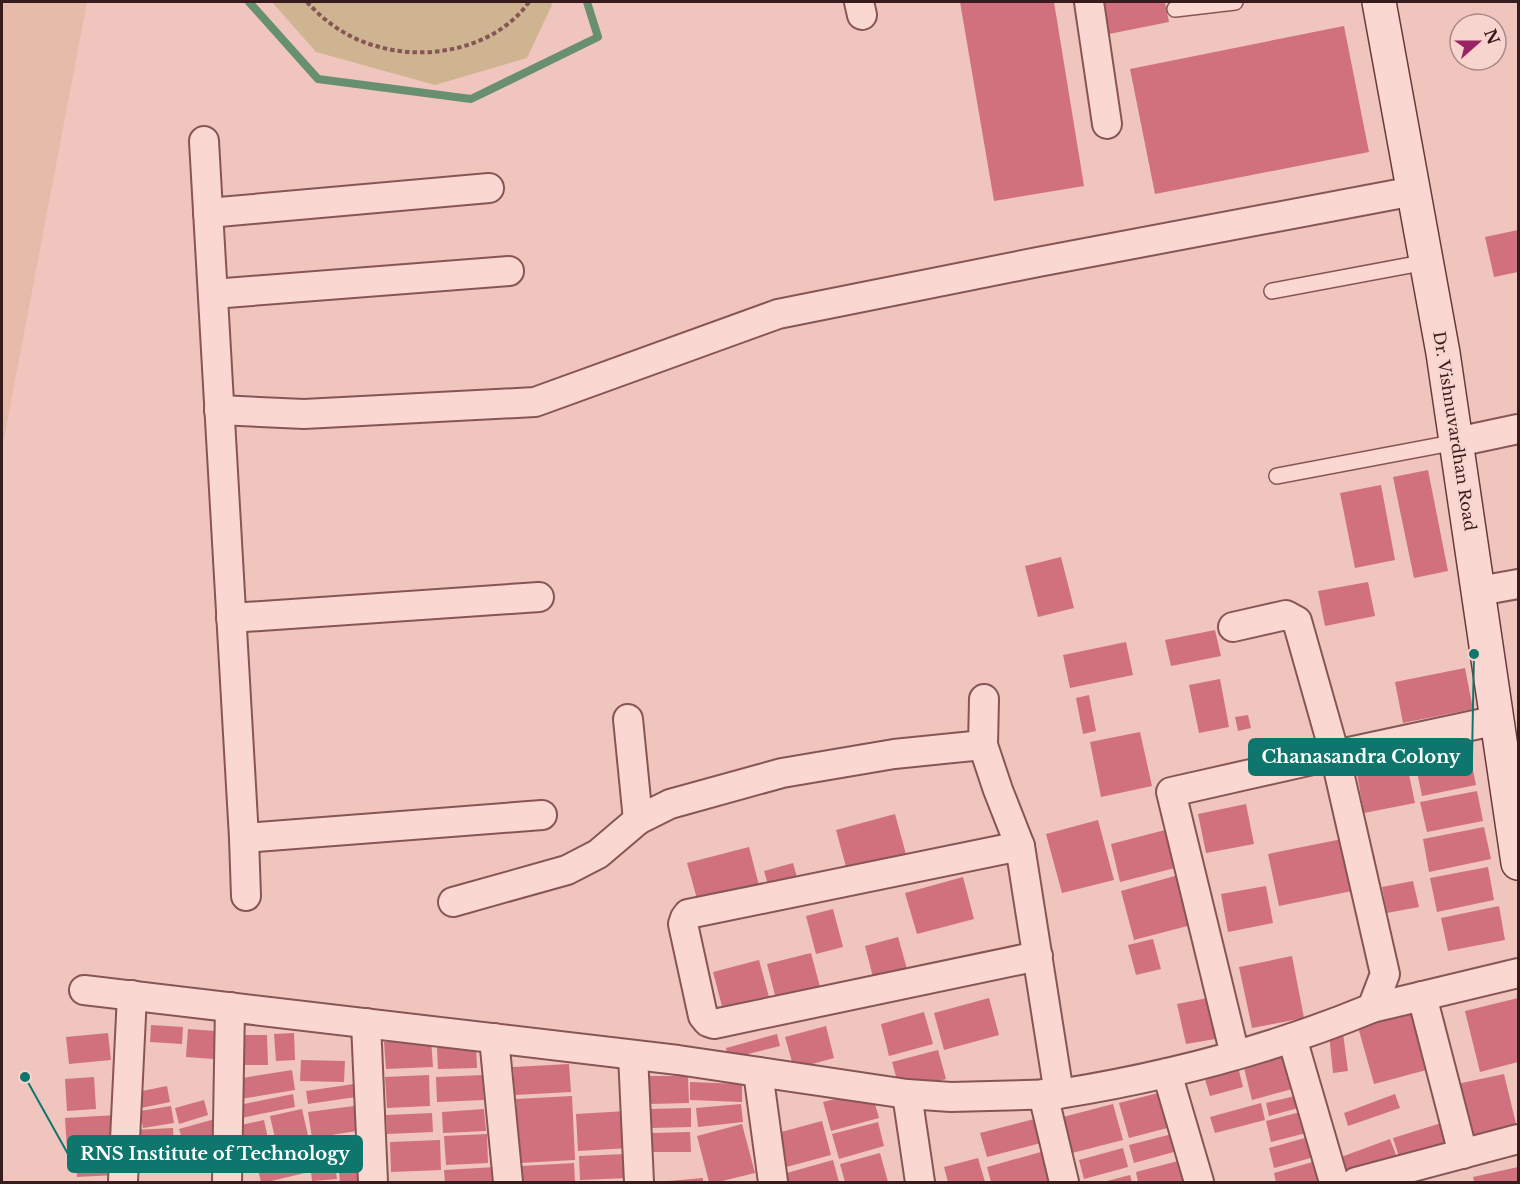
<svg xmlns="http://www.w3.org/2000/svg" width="1520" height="1184" viewBox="0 0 1520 1184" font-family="'Libre Baskerville',serif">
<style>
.farmland{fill:#e6bbaa}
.green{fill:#ceb491}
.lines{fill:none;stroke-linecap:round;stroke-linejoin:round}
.stream{stroke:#688f70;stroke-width:8}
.building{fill:#d0717d}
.lane-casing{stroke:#885556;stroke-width:18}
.street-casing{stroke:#885556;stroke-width:32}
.secondary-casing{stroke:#6a393b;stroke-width:36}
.path{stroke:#885556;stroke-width:4;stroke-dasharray:4.5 3;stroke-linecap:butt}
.lane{stroke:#fad7d0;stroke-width:15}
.street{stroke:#fad7d0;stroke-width:28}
.secondary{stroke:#fad7d0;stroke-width:33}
.labels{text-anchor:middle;stroke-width:4.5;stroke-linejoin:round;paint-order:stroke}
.street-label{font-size:16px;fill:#371b1d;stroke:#f7d4cd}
.leader{fill:none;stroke:#0f766e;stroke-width:2}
.callout-dot{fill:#0f766e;stroke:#f7d4cd;stroke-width:2}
.callout{fill:#0f766e;stroke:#0f766e;stroke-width:2}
.callout-label{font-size:18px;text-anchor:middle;font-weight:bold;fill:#fff}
</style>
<rect width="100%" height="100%" fill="#f0c5bd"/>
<path class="farmland" d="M2 2H87L2 449Z"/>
<path class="green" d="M272 2H551L552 5 527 58 435 85 316 52Z"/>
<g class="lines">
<path class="stream" d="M249 2 318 79 471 99 598 37 587 2"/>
</g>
<g class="building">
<path d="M960 2H1054L1084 186 994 201Z"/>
<path d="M1103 2H1165L1169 22 1109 34Z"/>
<path d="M1344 26 1369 152 1155 194 1130 69Z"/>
<path d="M1518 230V272L1494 277 1485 237Z"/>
<path d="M1428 470 1448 571 1414 578 1393 477Z"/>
<path d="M1381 485 1395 560 1355 568 1340 493Z"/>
<path d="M1061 557 1074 608 1038 617 1025 566Z"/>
<path d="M1368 582 1375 616 1325 626 1318 591Z"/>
<path d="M1215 630 1221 656 1171 666 1165 640Z"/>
<path d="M1126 642 1133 675 1070 688 1063 655Z"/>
<path d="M1465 668 1473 709 1403 723 1395 682Z"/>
<path d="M1220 679 1229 727 1199 733 1189 685Z"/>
<path d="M1089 695 1096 731 1083 734 1076 698Z"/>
<path d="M1248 715 1251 728 1238 731 1235 717Z"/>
<path d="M1140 732 1152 786 1101 797 1090 742Z"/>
<path d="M1469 751 1476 785 1422 796 1415 762Z"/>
<path d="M1407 765 1415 803 1364 813 1357 774Z"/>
<path d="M1477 791 1483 821 1427 832 1420 802Z"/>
<path d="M1246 804 1254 844 1206 853 1198 814Z"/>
<path d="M895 814 907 858 848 874 836 830Z"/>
<path d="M1098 820 1114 880 1062 893 1046 834Z"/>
<path d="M1484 827 1491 859 1429 872 1423 839Z"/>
<path d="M1169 829 1179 867 1120 882 1111 844Z"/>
<path d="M1342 839 1352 891 1279 906 1268 854Z"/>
<path d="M749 847 760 889 699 906 687 863Z"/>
<path d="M793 863 797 877 768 885 764 871Z"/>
<path d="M1488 867 1494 900 1437 912 1430 878Z"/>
<path d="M1182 874 1195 924 1134 940 1121 891Z"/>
<path d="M963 877 974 919 917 934 905 893Z"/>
<path d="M1413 881 1419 907 1387 913 1382 887Z"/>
<path d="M1266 886 1273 923 1228 932 1221 894Z"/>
<path d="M1499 906 1505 940 1448 951 1441 918Z"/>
<path d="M833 909 843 947 816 954 806 916Z"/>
<path d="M898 937 909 976 875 985 865 946Z"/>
<path d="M1153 939 1161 969 1136 975 1128 945Z"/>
<path d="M811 953 820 987 776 999 767 964Z"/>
<path d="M1292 956 1304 1018 1252 1028 1239 967Z"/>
<path d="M759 960 769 997 723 1010 713 972Z"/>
<path d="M1213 997 1221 1038 1186 1044 1177 1004Z"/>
<path d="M989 998 999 1035 944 1050 934 1013Z"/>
<path d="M1518 998V1062L1480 1072 1465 1011Z"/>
<path d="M1419 1010 1434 1068 1374 1084 1358 1027Z"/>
<path d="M924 1012 933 1044 889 1056 881 1024Z"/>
<path d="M151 1025 183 1027 182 1044 150 1042Z"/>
<path d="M826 1026 834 1058 794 1069 785 1037Z"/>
<path d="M188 1029 216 1031 214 1059 186 1057Z"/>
<path d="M108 1033 111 1060 69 1064 66 1037Z"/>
<path d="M294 1033 295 1060 276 1061 274 1034Z"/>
<path d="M1343 1033 1348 1071 1333 1073 1329 1034Z"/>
<path d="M777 1034 780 1046 728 1059 726 1048Z"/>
<path d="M244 1035H267L268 1065H244Z"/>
<path d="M431 1039 433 1067 386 1069 384 1042Z"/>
<path d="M476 1046 477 1068 438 1069 437 1048Z"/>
<path d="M938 1050 946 1079 900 1091 892 1062Z"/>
<path d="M1288 1056 1296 1088 1252 1100 1244 1068Z"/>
<path d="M301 1060 345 1061 344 1082 300 1081Z"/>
<path d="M569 1064 571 1092 515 1095 513 1067Z"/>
<path d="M1238 1067 1243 1087 1210 1096 1204 1076Z"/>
<path d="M292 1070 295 1090 240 1099 236 1079Z"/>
<path d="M1504 1074 1517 1128 1470 1139 1457 1084Z"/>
<path d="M429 1075 430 1106 387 1108 385 1077Z"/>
<path d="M482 1075 484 1100 437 1102 436 1077Z"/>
<path d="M649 1076H688L689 1103 649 1104Z"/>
<path d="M94 1077 96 1109 67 1111 65 1079Z"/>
<path d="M690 1082 742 1084V1102L690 1100Z"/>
<path d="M354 1084 356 1097 308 1104 306 1091Z"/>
<path d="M167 1086 170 1102 141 1108 137 1092Z"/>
<path d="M871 1090 879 1118 831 1131 823 1102Z"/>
<path d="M1166 1091 1175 1126 1129 1138 1119 1103Z"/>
<path d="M293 1094 295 1107 241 1118 239 1105Z"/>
<path d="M1395 1094 1400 1108 1348 1126 1344 1113Z"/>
<path d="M1299 1095 1302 1107 1269 1116 1266 1103Z"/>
<path d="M572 1096 575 1160 520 1163 516 1099Z"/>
<path d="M204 1100 208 1115 179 1124 175 1108Z"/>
<path d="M1261 1103 1265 1120 1215 1133 1210 1117Z"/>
<path d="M741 1104 743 1122 698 1127 696 1108Z"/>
<path d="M1113 1104 1123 1140 1072 1153 1063 1117Z"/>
<path d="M171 1106 174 1123 143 1128 140 1111Z"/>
<path d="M354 1106 357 1131 312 1138 308 1112Z"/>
<path d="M691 1108V1127L650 1128V1109Z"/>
<path d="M302 1109 309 1140 277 1147 270 1116Z"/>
<path d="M484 1109 486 1131 443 1133 442 1112Z"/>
<path d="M627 1111 629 1148 578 1151 576 1114Z"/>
<path d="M1304 1111 1310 1132 1271 1142 1266 1121Z"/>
<path d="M432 1113 433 1132 387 1134 386 1115Z"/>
<path d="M116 1115 117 1146 67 1149 65 1118Z"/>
<path d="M1038 1118 1045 1142 987 1157 980 1133Z"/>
<path d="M215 1119 220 1136 184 1146 179 1129Z"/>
<path d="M264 1120 270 1148 242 1154 236 1126Z"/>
<path d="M1451 1120 1457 1143 1400 1160 1393 1138Z"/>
<path d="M822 1121 831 1155 779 1169 770 1135Z"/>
<path d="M878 1122 884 1146 839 1159 832 1134Z"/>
<path d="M742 1124 755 1173 718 1182H709L697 1136Z"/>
<path d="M173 1128 174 1146 135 1148 133 1130Z"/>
<path d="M690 1132 691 1152H652V1133Z"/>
<path d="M1176 1133 1181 1150 1134 1163 1129 1145Z"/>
<path d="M487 1134 488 1163 446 1165 444 1136Z"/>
<path d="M1312 1136 1318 1156 1274 1168 1269 1148Z"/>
<path d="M1390 1139 1398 1160 1348 1178 1341 1157Z"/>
<path d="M360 1140 362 1153 334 1156 337 1179 312 1181 308 1146Z"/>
<path d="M440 1140 441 1170 391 1172 390 1142Z"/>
<path d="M1123 1148 1128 1167 1084 1179 1079 1160Z"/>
<path d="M1048 1150 1056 1182H991L987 1167Z"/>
<path d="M300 1151 305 1173 267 1182H261L256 1161Z"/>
<path d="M181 1153 183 1168 138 1173 137 1157Z"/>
<path d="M880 1153 888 1182H845L840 1164Z"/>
<path d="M626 1154 628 1178 580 1180 579 1156Z"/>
<path d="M114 1155 116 1175 77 1177 76 1157Z"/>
<path d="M978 1158 985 1182H948L944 1167Z"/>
<path d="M364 1159 367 1182H340L338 1162Z"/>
<path d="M833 1160 839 1182H785L783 1174Z"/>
<path d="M1182 1160 1188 1182H1138L1136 1172Z"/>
<path d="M1316 1161 1322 1182H1276L1274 1173Z"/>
<path d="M574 1163 575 1182H521V1166Z"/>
<path d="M496 1167 497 1182H445L444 1170Z"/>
<path d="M1518 1167V1182H1474L1473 1177Z"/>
<path d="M1130 1175 1132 1182H1103Z"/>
<path d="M703 1178V1182H669V1181Z"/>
</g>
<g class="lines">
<defs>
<g id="lane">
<path d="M1175 9 1235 2"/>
<path d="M1272 291 1427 262"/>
<path d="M1277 476 1457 442"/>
</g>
<g id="street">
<path d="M859 2 862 15"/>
<path d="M1089 2 1107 124"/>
<path d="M204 141 244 838 542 815"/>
<path d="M208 213 489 188"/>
<path d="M213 294 509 271"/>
<path d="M219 410 304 414 535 402 778 314 1038 262 1414 191"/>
<path d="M1457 442 1518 429"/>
<path d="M1479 591 1518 584"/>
<path d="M231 618 539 597"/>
<path d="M1233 627 1286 615 1297 621 1335 755 1171 792 1235 1055"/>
<path d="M984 699 983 745 998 790 1020 846"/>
<path d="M628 719 638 820"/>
<path d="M244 838 246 896"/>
<path d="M453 902 567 870 598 854 638 820 670 804 782 773 894 754 983 745"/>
<path d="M1038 956 714 1024 708 1022 703 1016 683 924 685 918 688 914 1020 846 1059 1094C1165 1077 1273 1049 1372 1008L1385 974 1335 755 1498 720"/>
<path d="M84 990 678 1060 907 1094 951 1097 1059 1094"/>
<path d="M1422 996 1463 1154"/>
<path d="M1372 1008 1518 973"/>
<path d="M366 1023 373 1182"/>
<path d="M494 1038 508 1182"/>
<path d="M1292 1038 1334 1182"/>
<path d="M633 1055 639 1182"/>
<path d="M758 1072 773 1182"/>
<path d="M1167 1073 1199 1182"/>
<path d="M907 1094 920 1182"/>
<path d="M1043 1094 1064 1182"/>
<path d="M123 1181 132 995"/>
<path d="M227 1182 230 1007"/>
<path d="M1356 1182 1518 1139"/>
</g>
<path id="secondary" d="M1379 2 1443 353 1518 863"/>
</defs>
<use href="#lane" class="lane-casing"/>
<use href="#street" class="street-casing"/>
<use href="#secondary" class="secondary-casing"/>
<path class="path" d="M307 2C325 22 349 39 376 46 429 62 496 48 529 2"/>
<use href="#lane" class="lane"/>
<use href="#street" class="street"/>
<use href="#secondary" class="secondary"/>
</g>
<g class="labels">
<g class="street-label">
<text transform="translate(1455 431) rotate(81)" y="6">Dr. Vishnuvardhan Road</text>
</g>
</g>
<path class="leader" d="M1474 654L1472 757M25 1077L68 1154"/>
<g class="callout-dot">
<circle cx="1474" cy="654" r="6"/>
<circle cx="25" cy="1077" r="6"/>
</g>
<g class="callout">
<rect x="1249" y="739" width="223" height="36" rx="6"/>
<rect x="68" y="1136" width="294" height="36" rx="6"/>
</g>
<g class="callout-label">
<text x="1361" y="763">Chanasandra Colony</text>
<text x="215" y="1160">RNS Institute of Technology</text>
</g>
<rect width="1520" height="1184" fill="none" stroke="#371b1d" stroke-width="6"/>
<g transform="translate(1478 42) rotate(69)"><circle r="28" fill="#f7d4cd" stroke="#aa8a87" stroke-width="1.5"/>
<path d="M0-4.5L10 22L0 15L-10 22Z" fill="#9a2365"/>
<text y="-9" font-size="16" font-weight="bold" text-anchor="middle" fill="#371b1d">N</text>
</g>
</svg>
